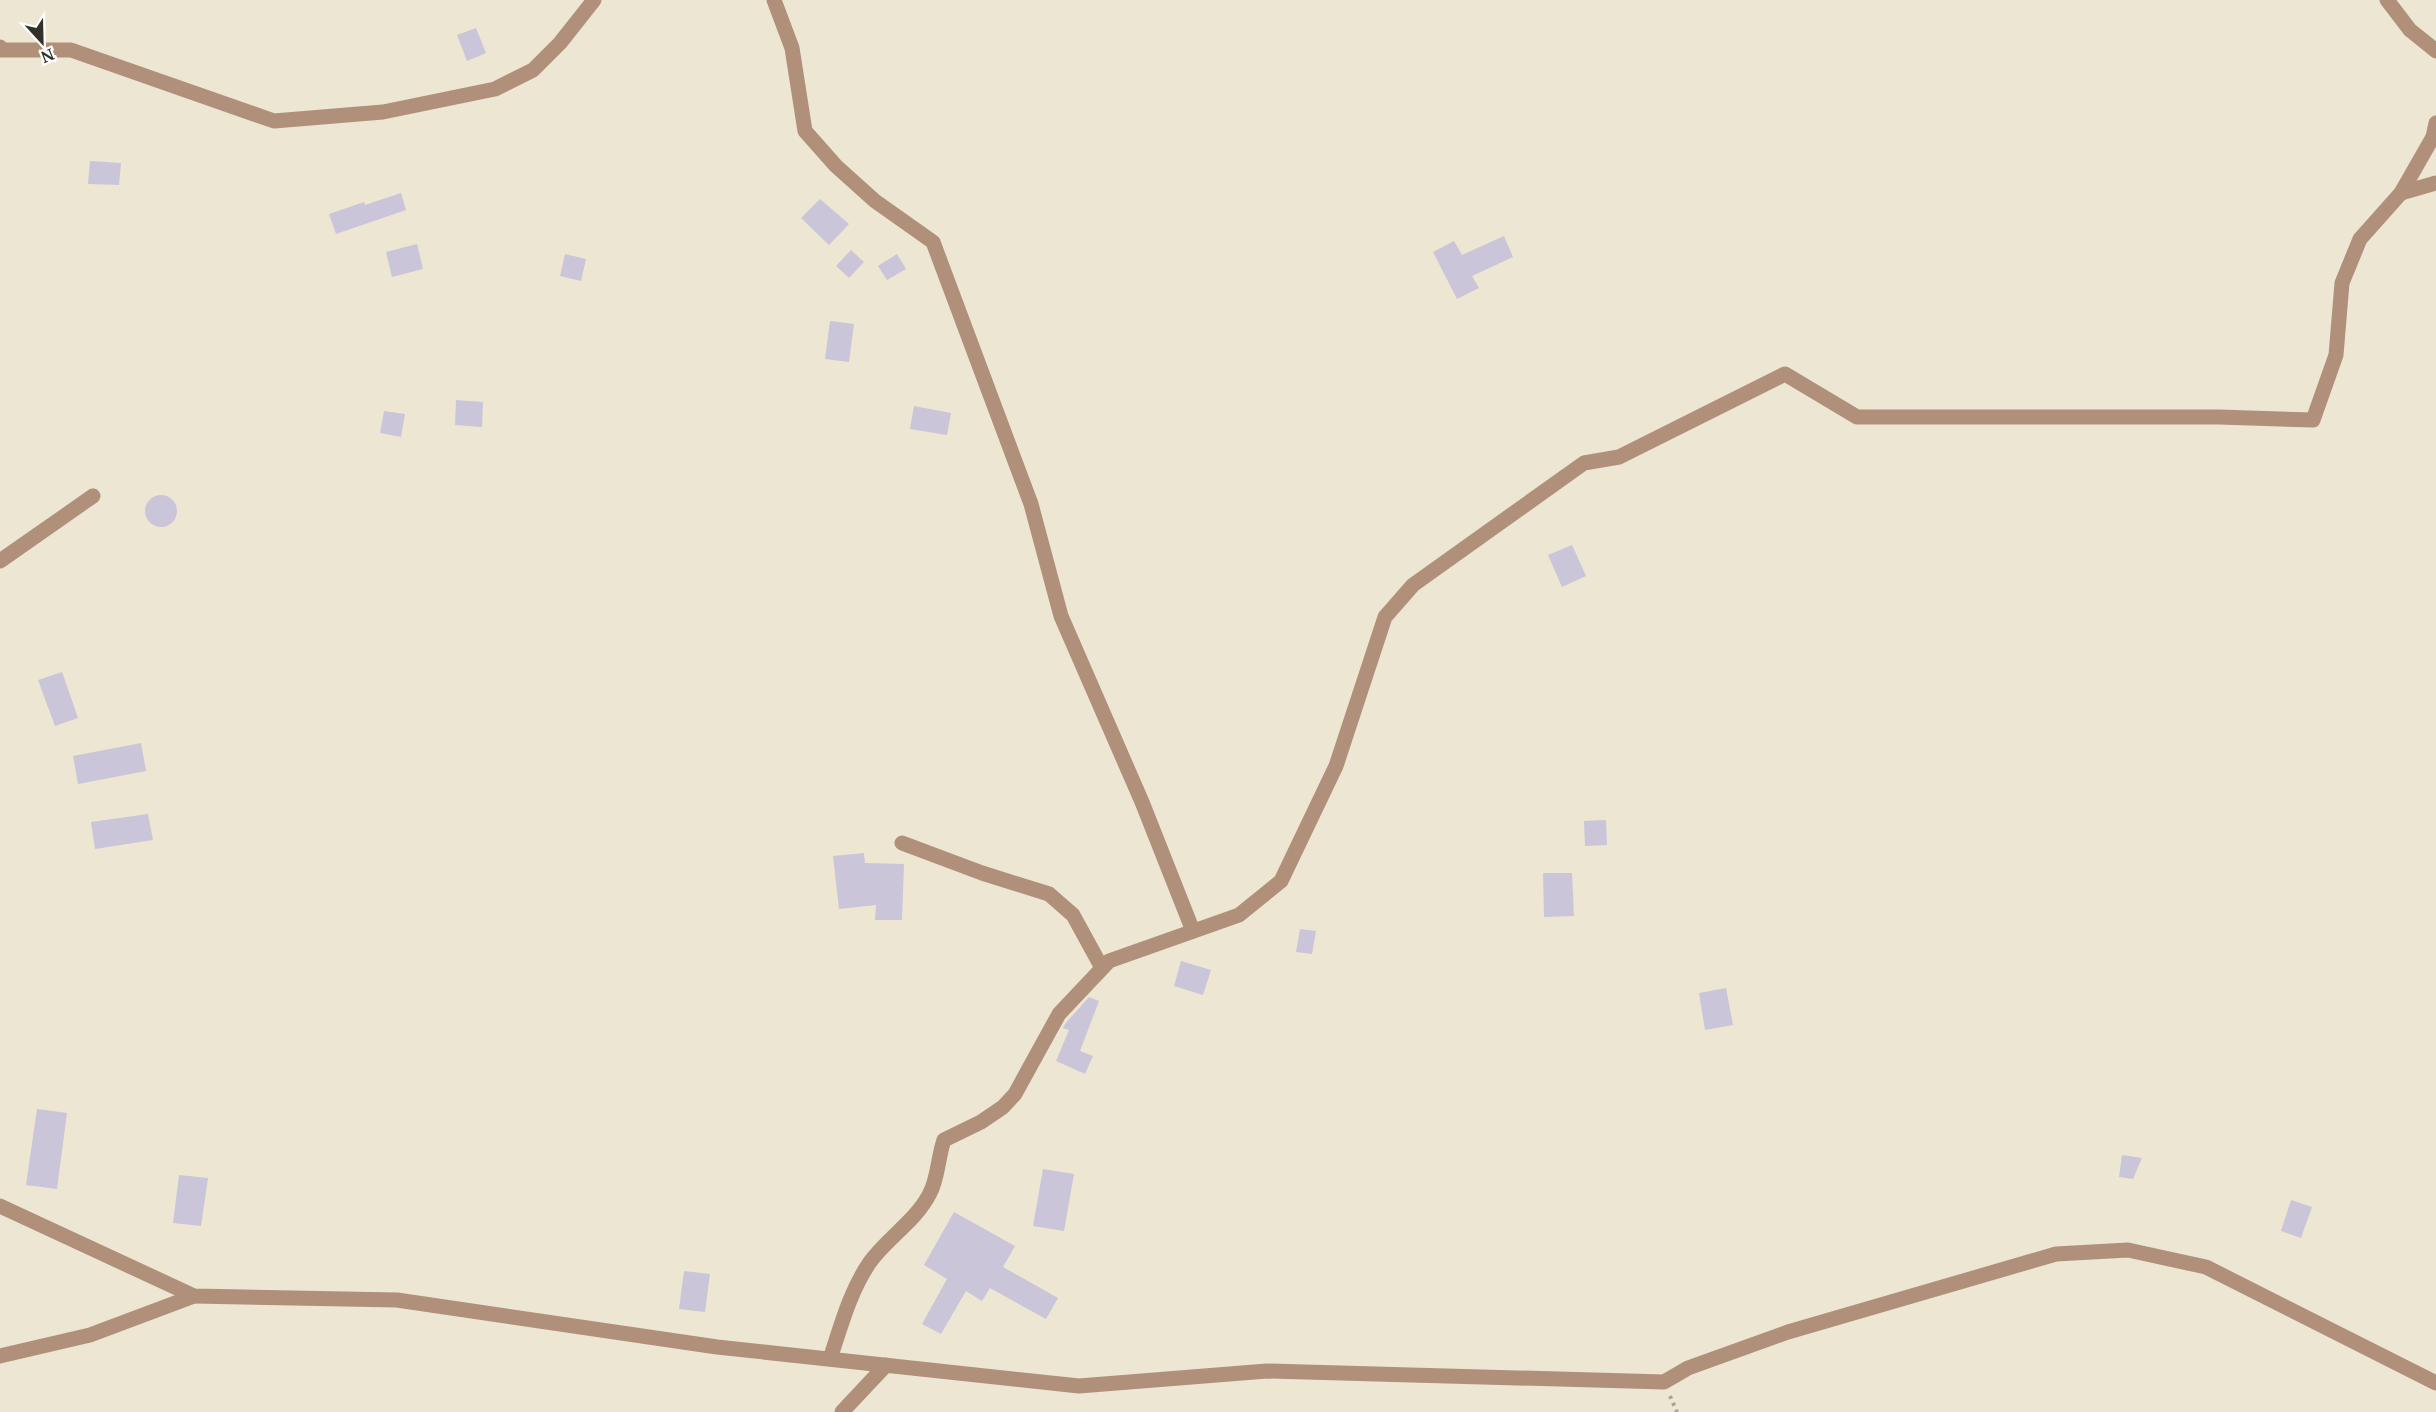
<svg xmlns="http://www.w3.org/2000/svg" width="2436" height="1412" viewBox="0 0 2436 1412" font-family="'Noto Serif',serif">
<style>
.building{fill:#cac5d9}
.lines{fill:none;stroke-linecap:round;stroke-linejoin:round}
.path{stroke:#a8a393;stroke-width:4;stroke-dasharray:3 4.5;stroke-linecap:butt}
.minor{stroke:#b0907b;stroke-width:15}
</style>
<rect width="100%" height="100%" fill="#ede6d2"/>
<g class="building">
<path d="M476 28 486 53 467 61 457 35Z"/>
<path d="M90 161 121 163 119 185 88 184Z"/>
<path d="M401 193 406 210 336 234 329 214 364 202 365 205Z"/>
<path d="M820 199 849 224 829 245 801 218Z"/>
<path d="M1504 236 1513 257 1472 276 1479 288 1457 299 1433 252 1454 241 1462 255Z"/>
<path d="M417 244 423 269 392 277 386 252Z"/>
<path d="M851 250 864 262 849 278 836 266Z"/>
<path d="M565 254 586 259 581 281 560 276Z"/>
<path d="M897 254 906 269 887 280 878 266Z"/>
<path d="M830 321 854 324 849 362 825 359Z"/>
<path d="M456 400 483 402 482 427 455 425Z"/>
<path d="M914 406 951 413 947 435 910 429Z"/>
<path d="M384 411 405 414 401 437 380 433Z"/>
<circle cx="161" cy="511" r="16"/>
<path d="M1572 545 1586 576 1562 587 1548 555Z"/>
<path d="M62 672 78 718 55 726 38 680Z"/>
<path d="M141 743 146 771 78 784 73 756Z"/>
<path d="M148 814 153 840 95 849 91 822Z"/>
<path d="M1606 820 1607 845 1585 846 1584 821Z"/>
<path d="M864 853 865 863 904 864 902 920H875L876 905 839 909 833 856Z"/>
<path d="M1543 873H1572L1574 916 1544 917Z"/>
<path d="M1300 929 1316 931 1312 954 1296 952Z"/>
<path d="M1181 961 1211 970 1203 995 1174 986Z"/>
<path d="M1726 988 1733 1025 1705 1030 1699 993Z"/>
<path d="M1089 997 1099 1001 1080 1051 1093 1056 1085 1074 1056 1061 1069 1030 1063 1028 1065 1024Z"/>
<path d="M37 1109 67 1113 57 1189 26 1185Z"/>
<path d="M2122 1155 2142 1158 2133 1179 2119 1177Z"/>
<path d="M1043 1169 1074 1174 1064 1231 1033 1226Z"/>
<path d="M179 1175 208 1178 201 1226 173 1223Z"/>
<path d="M2291 1200 2312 1207 2301 1238 2281 1231Z"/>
<path d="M954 1212 1015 1246 1003 1267 1058 1298 1046 1319 990 1288 982 1301 966 1291 941 1334 922 1324 947 1279 924 1265Z"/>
<path d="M684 1271 710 1274 705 1312 679 1309Z"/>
</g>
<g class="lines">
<path class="path" d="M1670 1396 1677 1412"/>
<g class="minor">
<path d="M774 0 792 48 805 131 836 166 875 201 933 242 1031 504 1061 616 1142 802 1193 931"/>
<path d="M2387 0 2410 30 2436 51"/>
<path d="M0 47 1 50H71L274 121 383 112 495 89 533 70 560 43 594 0"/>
<path d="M2401 193 2436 183"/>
<path d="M0 561 93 496"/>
<path d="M902 843 982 873 1049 894 1073 915 1102 968"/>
<path d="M0 1206 194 1296 397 1300 717 1347 1079 1386 1267 1371 1664 1382 1688 1368 1788 1332 2056 1254 2128 1250 2206 1267 2436 1383"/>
<path d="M0 1356 90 1335 194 1296"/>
<path d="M830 1359C841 1326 850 1291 870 1262 888 1237 916 1221 930 1193 938 1178 938 1157 944 1140L981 1122 1003 1107 1015 1094 1059 1014 1109 961 1239 915 1281 881 1336 766 1385 617 1413 585 1584 463 1619 457 1785 374 1857 417H2219L2313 420 2336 355 2342 283 2360 239 2401 193 2433 137 2436 123"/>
<path d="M842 1412 886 1365"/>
</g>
</g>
<g transform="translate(42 42) rotate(158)" stroke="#ffffff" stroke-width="4.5" paint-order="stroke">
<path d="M0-4.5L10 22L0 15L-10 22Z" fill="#333029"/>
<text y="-9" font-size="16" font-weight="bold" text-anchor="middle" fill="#333029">N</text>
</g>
</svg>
